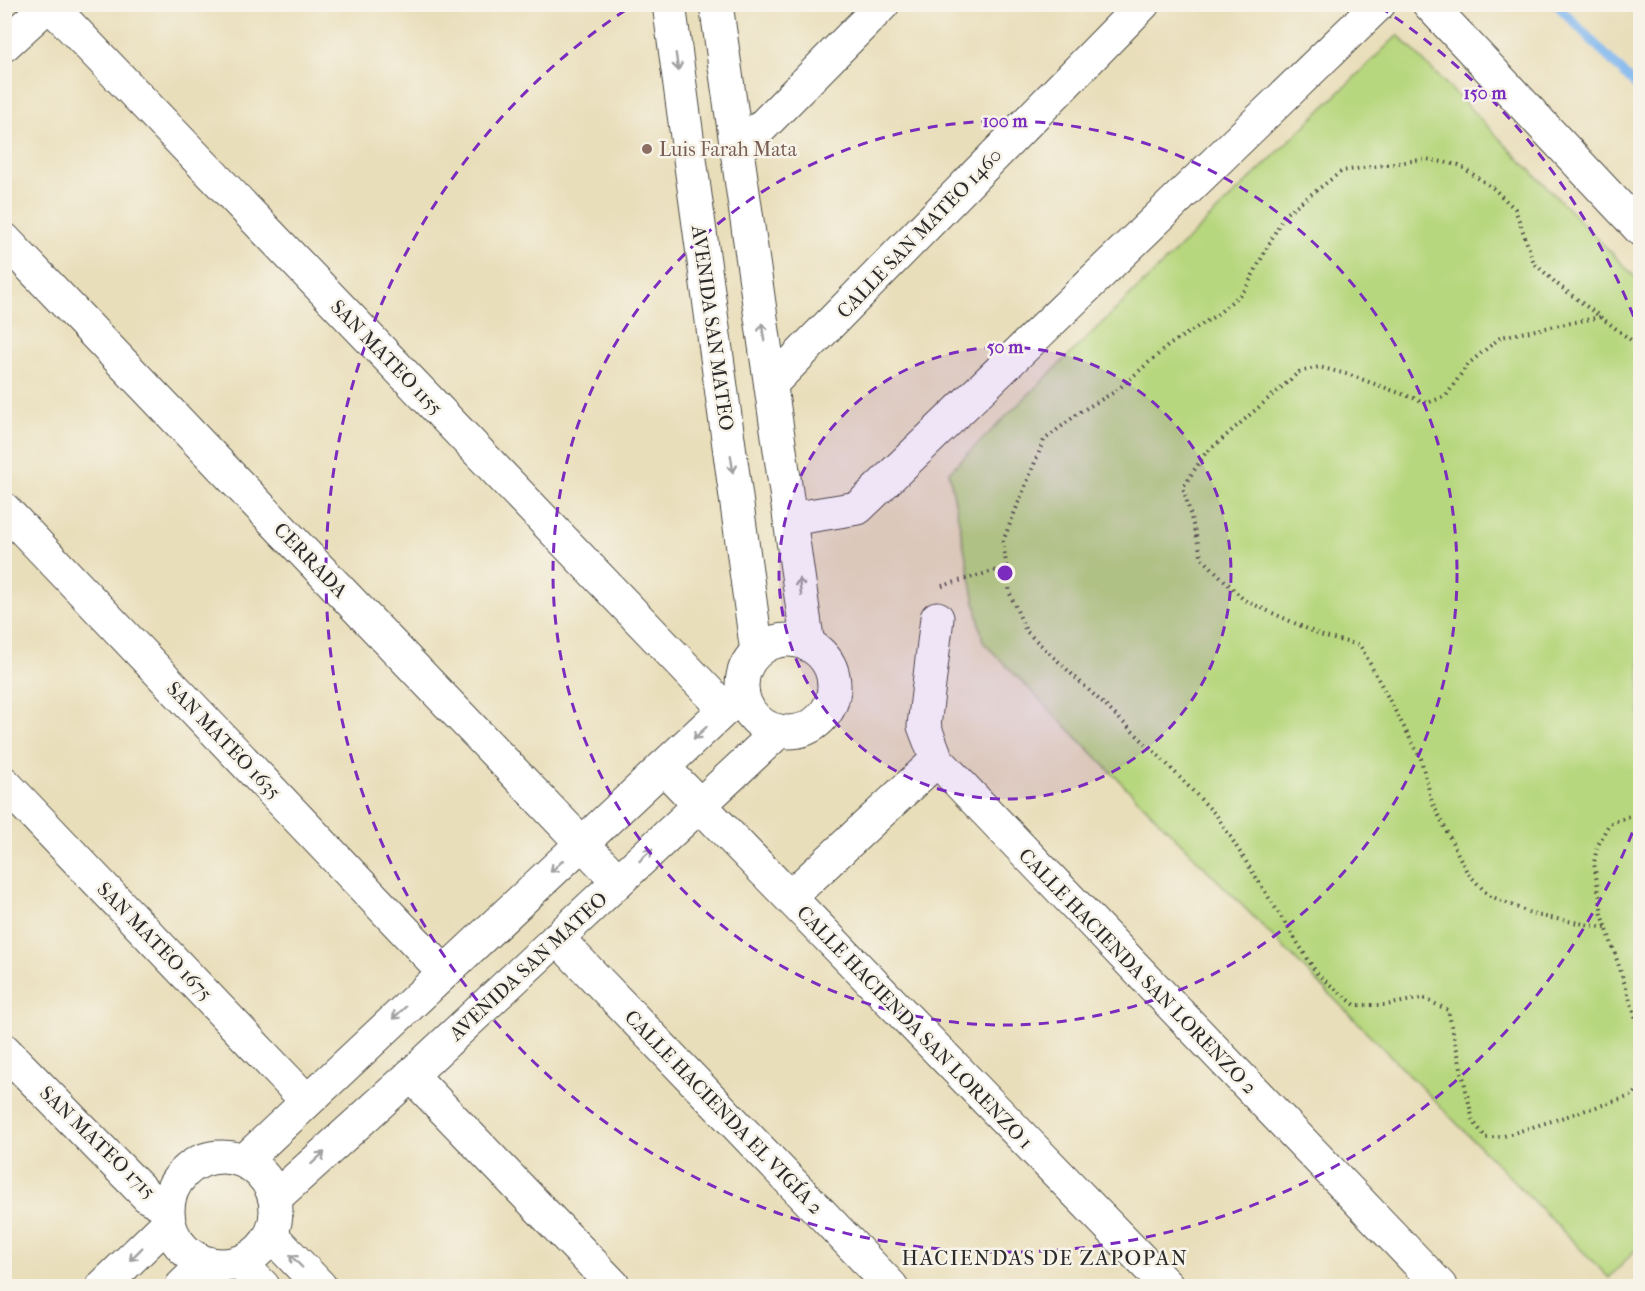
<svg xmlns="http://www.w3.org/2000/svg" width="1645" height="1291" viewBox="0 0 1645 1291" font-family="'IM FELL French Canon',serif">
<style>
.green{fill:#b7d77e;stroke:#718154;stroke-width:1.5}
.lines{fill:none;stroke-linecap:round;stroke-linejoin:round}
.stream{stroke:#80b7ef;stroke-width:9}
.minor-casing{stroke:#484640;stroke-width:35}
.path{stroke:#484640;stroke-width:4;stroke-dasharray:1.5 4.5;stroke-linecap:butt}
.minor{stroke:#fff;stroke-width:33}
.oneway{stroke:#a0a0a0}
.ring{fill:none;stroke:#7b2cbf;stroke-width:3;stroke-dasharray:10 8}
.education-dot{fill:#8d6e63;stroke:#f7f3e8;stroke-width:2}
.labels{text-anchor:middle;stroke-width:5;stroke-linejoin:round;paint-order:stroke}
.education-label{font-size:20px;fill:#785e54;stroke:#f7f3e8;text-anchor:start}
.street-label{font-size:20px;fill:#2b2b2b;stroke:#f7f3e8}
.neighbourhood-label{font-size:21px;letter-spacing:1.5px;fill:#2b2b2b;stroke:#f7f3e8}
.centre{fill:#7b2cbf;stroke:#f7f3e8;stroke-width:3}
.ring-label{font-size:18px;text-anchor:middle;font-weight:bold;fill:#7b2cbf;stroke:#f7f3e8;stroke-width:5;stroke-linejoin:round;paint-order:stroke}
</style>
<rect width="100%" height="100%" fill="#f7f3e8"/>
<filter id="ink" filterUnits="userSpaceOnUse"><feTurbulence type="fractalNoise" baseFrequency=".0167" numOctaves="2"/><feDisplacementMap in="SourceGraphic" scale="12" xChannelSelector="R" yChannelSelector="G"/><feConvolveMatrix kernelMatrix="1 2 1 2 8 2 1 2 1" color-interpolation-filters="sRGB"/></filter>
<filter id="wash" filterUnits="userSpaceOnUse"><feTurbulence type="fractalNoise" baseFrequency=".008" numOctaves="4" result="noise"/><feDisplacementMap in="SourceGraphic" scale="24" xChannelSelector="R" yChannelSelector="G"/><feGaussianBlur stdDeviation="1.35" result="paint"/><feColorMatrix in="noise" values="0 0 0 0 0 0 0 0 0 0 0 0 0 0 0 0 0 1.4 0 .05"/><feComposite in="paint" operator="in"/></filter>
<g filter="url(#wash)">
<rect width="100%" height="100%" fill="#e9deba"/>
<path class="green" d="M1398 35 1640 282V1245L1609 1278 983 642 949 472Z"/>
<g class="lines">
<path class="stream" d="M1556 4 1640 90"/>
</g>
</g>
<g filter="url(#ink)">
<g class="lines">
<defs>
<g id="minor">
<path d="M49 4 725 709"/>
<path d="M669 4 757 652"/>
<path d="M716 4 808 645"/>
<path d="M1429 4 1640 229"/>
<path d="M4 45 49 4"/>
<path d="M737 152 883 4"/>
<path d="M4 239 618 881"/>
<path d="M771 384 1143 4"/>
<path d="M4 509 444 972"/>
<path d="M790 519 858 508 1379 4"/>
<path d="M937 618 924 726 937 760 1440 1286"/>
<circle cx="788" cy="686" r="46"/>
<path d="M663 767 1167 1286"/>
<path d="M4 783 306 1100"/>
<path d="M790 897 937 760"/>
<path d="M557 938 891 1286"/>
<path d="M4 1050 148 1197 167 1207"/>
<path d="M411 1075 614 1286"/>
<circle cx="222" cy="1211" r="54"/>
<path d="M244 1161 742 693"/>
<path d="M275 1198 411 1075 779 731"/>
<path d="M271 1235 320 1286"/>
<path d="M240 1263 263 1286"/>
<path d="M103 1286 169 1222"/>
<path d="M182 1286 206 1263"/>
</g>
</defs>
<use href="#minor" class="minor-casing"/>
<g class="path">
<path d="M1600 317 1501 337 1468 364 1446 396 1427 403 1350 375 1319 367 1299 372 1205 454 1183 487 1202 558 1244 600 1325 637 1360 645 1421 759 1432 802 1467 872 1488 895 1535 915 1606 928"/>
<path d="M1640 347 1557 284 1534 263 1515 209 1493 188 1459 165 1426 159 1342 171 1284 215 1245 290 1218 314 1169 345 1116 391 1080 412 1044 440 1003 541 1010 594 1026 631 1161 758 1217 816 1318 975 1355 1005H1386L1423 998 1448 1010 1473 1121 1486 1138 1504 1136 1634 1095 1640 1086"/>
<path d="M942 586 1007 567"/>
<path d="M1640 812 1609 824 1597 847 1594 863 1602 914 1640 1031"/>
</g>
<use href="#minor" class="minor"/>
</g>
<defs><path id="oneway-shaft" d="M-6 0H5M1.5-3L5.5 0L1.5 3" fill="none" stroke-width="1.6" stroke-linecap="round" stroke-linejoin="round" transform="scale(1.5)"/></defs>
<g class="oneway">
<use href="#oneway-shaft" transform="translate(677 62) rotate(82)"/>
<use href="#oneway-shaft" transform="translate(763 332) rotate(-98)"/>
<use href="#oneway-shaft" transform="translate(732 464) rotate(82)"/>
<use href="#oneway-shaft" transform="translate(800 587) rotate(-98)"/>
<use href="#oneway-shaft" transform="translate(700 733) rotate(137)"/>
<use href="#oneway-shaft" transform="translate(646 855) rotate(-43)"/>
<use href="#oneway-shaft" transform="translate(557 866) rotate(137)"/>
<use href="#oneway-shaft" transform="translate(399 1013) rotate(137)"/>
<use href="#oneway-shaft" transform="translate(318 1158) rotate(-42)"/>
<use href="#oneway-shaft" transform="translate(136 1254) rotate(135)"/>
<use href="#oneway-shaft" transform="translate(296 1261) rotate(-134)"/>
</g>
</g>
<circle cx="1005" cy="573" r="226" fill="#7b2cbf" fill-opacity=".12"/>
<g class="ring">
<circle cx="1005" cy="573" r="226"/>
<circle cx="1005" cy="573" r="452"/>
<path d="M1639 816A679 679 0 1 1 630 7M1380 7A679 679 0 0 1 1639 330"/>
</g>
<circle class="education-dot" cx="647" cy="149" r="6"/>
<g class="labels">
<g class="education-label">
<text x="659" y="156">Luis Farah Mata</text>
</g>
<g class="street-label">
<text transform="translate(919 233) rotate(-46)" y="7">CALLE SAN MATEO 1460</text>
<text transform="translate(713 328) rotate(82)" y="7">AVENIDA SAN MATEO</text>
<text transform="translate(387 357) rotate(46)" y="7">SAN MATEO 1155</text>
<text transform="translate(311 560) rotate(46)" y="7">CERRADA</text>
<text transform="translate(224 740) rotate(46)" y="7">SAN MATEO 1635</text>
<text transform="translate(155 941) rotate(46)" y="7">SAN MATEO 1675</text>
<text transform="translate(528 966) rotate(-43)" y="7">AVENIDA SAN MATEO</text>
<text transform="translate(1138 971) rotate(46)" y="7">CALLE HACIENDA SAN LORENZO 2</text>
<text transform="translate(915 1027) rotate(46)" y="7">CALLE HACIENDA SAN LORENZO 1</text>
<text transform="translate(724 1112) rotate(46)" y="7">CALLE HACIENDA EL VIGÍA 2</text>
<text transform="translate(98 1142) rotate(44)" y="7">SAN MATEO 1715</text>
</g>
<g class="neighbourhood-label">
<text x="1045" y="1265">HACIENDAS DE ZAPOPAN</text>
</g>
</g>
<circle cx="1005" cy="573" r="9" class="centre"/>
<g class="ring-label">
<text x="1485" y="99">150 m</text>
<text x="1005" y="127">100 m</text>
<text x="1005" y="353">50 m</text>
</g>
<rect width="1645" height="1291" fill="none" stroke="#f7f3e8" stroke-width="24"/>
</svg>
